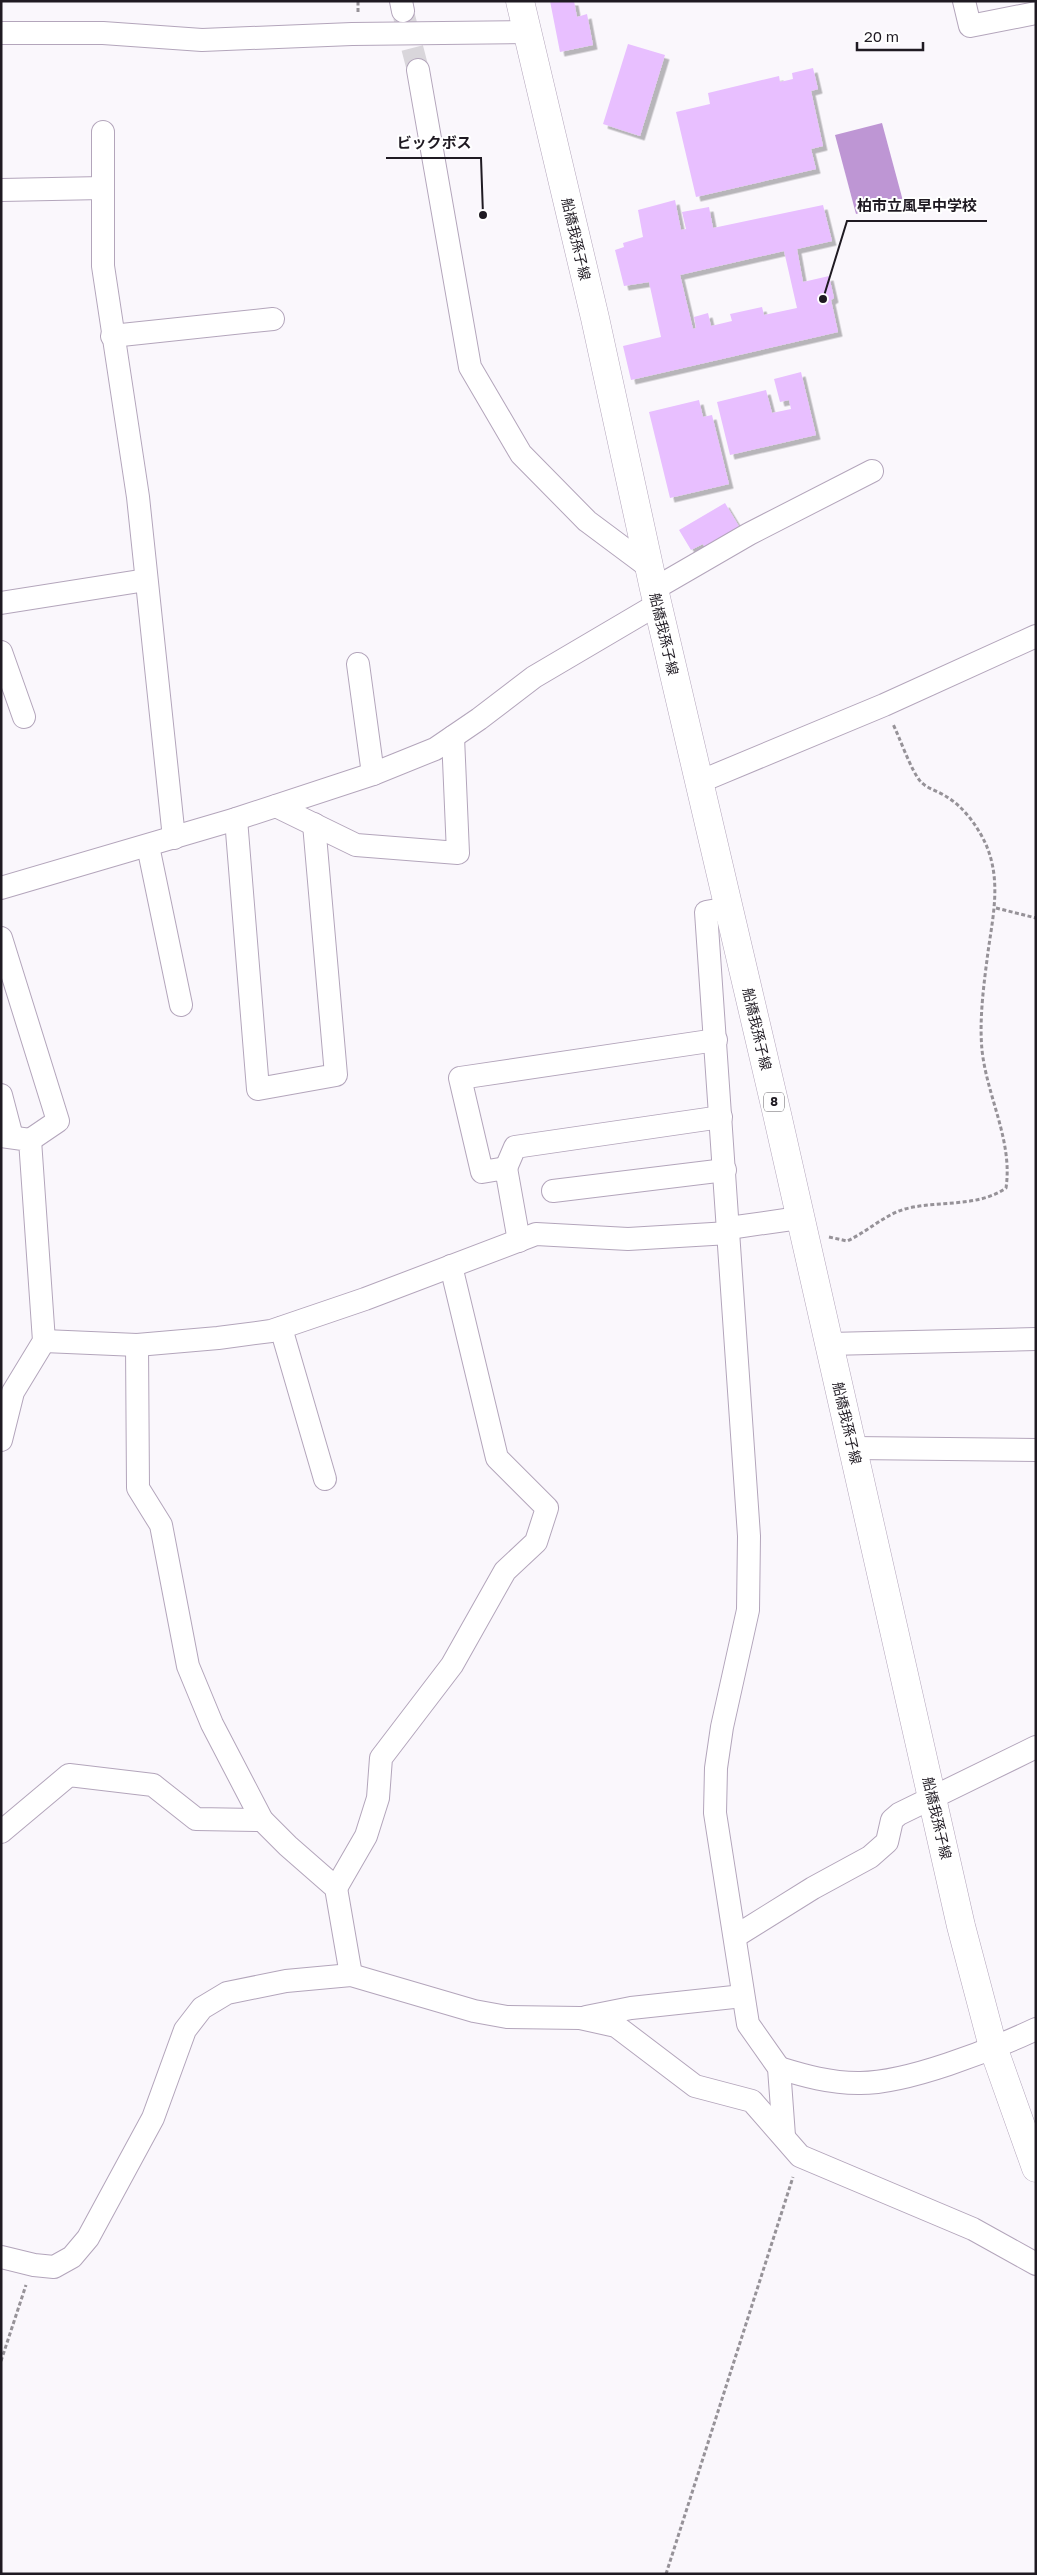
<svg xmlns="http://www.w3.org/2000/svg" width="1037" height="2575" viewBox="0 0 1037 2575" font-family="'Golos Text','Noto Sans JP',sans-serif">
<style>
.water{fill:#be96d4}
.building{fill:#e8bfff;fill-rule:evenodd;filter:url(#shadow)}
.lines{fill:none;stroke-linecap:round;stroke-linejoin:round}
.minor-tunnel{stroke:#d9d6db;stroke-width:22;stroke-dasharray:22 11;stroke-linecap:butt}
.minor-casing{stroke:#b3a5bb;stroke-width:24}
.major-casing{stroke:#b3a5bb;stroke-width:29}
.path{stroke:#969298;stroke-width:3;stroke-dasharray:4 2.5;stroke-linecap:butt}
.minor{stroke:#fff;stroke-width:22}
.major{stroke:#fff;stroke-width:28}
.labels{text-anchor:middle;stroke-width:4;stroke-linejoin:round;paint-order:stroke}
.shield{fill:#fff;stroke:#625f64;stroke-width:1}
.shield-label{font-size:12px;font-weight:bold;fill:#1f1a22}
.street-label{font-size:14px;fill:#1f1a22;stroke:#fff}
.leader{fill:none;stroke:#1f1a22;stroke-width:2}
.callout-dot{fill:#1f1a22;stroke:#fff;stroke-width:2}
.callout-label{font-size:15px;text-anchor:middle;font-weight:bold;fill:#1f1a22;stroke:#fff;stroke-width:4;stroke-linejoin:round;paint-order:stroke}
</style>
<defs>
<filter id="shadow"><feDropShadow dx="4.5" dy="4.5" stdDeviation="0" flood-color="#0004"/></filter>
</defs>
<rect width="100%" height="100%" fill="#faf7fc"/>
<path class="water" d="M882 123 903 201 856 214 835 135Z"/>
<g class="building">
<path d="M550 1H574L577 17 587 14 593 45 560 52Z"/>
<path d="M628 44 665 55 640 136 603 124Z"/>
<path d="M813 68 818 89 811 91 823 146 811 149 816 169 696 197 676 112 710 104 708 93 779 76 780 82 793 79 792 73Z"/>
<path d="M675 200 681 230 686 229 682 212 709 207 713 228 823 205 832 241 797 249 803 282 829 276 834 298 831 300 838 332 631 380 623 346 661 337 649 282 624 286 615 250 624 247 623 243 643 237 638 210ZM784 251 797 308 764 315 762 307 730 314 732 321 711 326 708 313 694 317 696 328 693 329 680 275Z"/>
<path d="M801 372 816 435 730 455 717 402 766 390 772 413 791 409 789 400 780 402 774 379Z"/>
<path d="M699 400 703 417 712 415 729 484 670 498 649 412Z"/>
<path d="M725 503 740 528 705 548 703 544 691 550 679 530Z"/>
</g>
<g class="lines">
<path class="minor-tunnel" d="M404 16 418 70"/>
<defs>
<g id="minor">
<path d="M401 1 403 11"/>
<path d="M964 1 970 26 1036 13"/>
<path d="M1 33H103L202 40 352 34 527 32"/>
<path d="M418 70 470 367 521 454 587 521 650 568"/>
<path d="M103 132V266L138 497 174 838"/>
<path d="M1 190 103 188"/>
<path d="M112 336 273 319"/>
<path d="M654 589 749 534 872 471"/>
<path d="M1 603 146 580"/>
<path d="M1 652 24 717"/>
<path d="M358 664 373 774"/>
<path d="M699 782 884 705 1036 636"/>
<path d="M276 806 356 845 458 853 453 737"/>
<path d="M236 819 258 1089 336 1075 314 824"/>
<path d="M148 846 181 1005"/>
<path d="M1 888 236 819 373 774 435 749 479 719 534 677 658 604"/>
<path d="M728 908 706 912 749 1536 748 1610 722 1727 716 1768 715 1813 748 2024 779 2068 784 2136"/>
<path d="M1 938 58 1121 30 1140"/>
<path d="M1 1095 12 1137"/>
<path d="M1 1136 30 1140 44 1341 13 1392 1 1440"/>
<path d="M506 1168 515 1147 721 1117"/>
<path d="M553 1191 725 1170"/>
<path d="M729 1228 799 1218"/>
<path d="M519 1241 506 1168 482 1172 460 1078 716 1040"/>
<path d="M281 1328 325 1479"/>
<path d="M44 1341 137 1345 218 1338 271 1331 365 1299 536 1234 628 1239 729 1233"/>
<path d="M829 1344 1036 1339"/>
<path d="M137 1345 138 1488 161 1525 188 1666 212 1724 262 1820 288 1846 336 1888 351 1975"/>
<path d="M853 1448 1036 1450"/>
<path d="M1 1832 69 1775 153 1785 196 1819 262 1820"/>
<path d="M336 1888 366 1836 378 1798 381 1758 452 1665 505 1571 536 1542 547 1508 497 1458 451 1266"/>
<path d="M736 1936 813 1888 870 1857 887 1842 892 1820 899 1814 1036 1747"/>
<path d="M586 2017 631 2008 743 1996"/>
<path d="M779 2068C805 2076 830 2083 858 2083 906 2084 991 2050 1036 2029"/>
<path d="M1 2257 34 2265 54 2267 72 2257 88 2238 153 2118 185 2030 202 2008 227 1993 286 1981 351 1975 474 2011 507 2017 580 2018 616 2026 695 2086 752 2101 800 2156 973 2229 1036 2264"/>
</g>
<path id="major" d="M520 1 595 318 654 589 777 1114 961 1926 993 2047 1036 2168"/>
</defs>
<use href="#minor" class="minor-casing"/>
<use href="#major" class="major-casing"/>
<g class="path">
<path d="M358 12V1"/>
<path d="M996 908 1036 918"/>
<path d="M829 1237 847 1241C867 1232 884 1215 905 1209 939 1200 977 1208 1006 1188 1013 1141 987 1097 982 1050 979 1019 984 983 988 952 993 916 1001 882 987 847 979 828 964 807 947 797 938 791 928 789 921 782 912 773 899 736 893 724"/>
<path d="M1 2361 26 2285"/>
<path d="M666 2574 793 2177"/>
</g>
<use href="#minor" class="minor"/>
<use href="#major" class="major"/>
</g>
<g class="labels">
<rect class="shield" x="764" y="1092.5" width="20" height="19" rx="4"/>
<g class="shield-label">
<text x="774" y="1106">8</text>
</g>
<g class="street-label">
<text transform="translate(576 239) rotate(77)" y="5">船橋我孫子線</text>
<text transform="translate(664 634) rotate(77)" y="5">船橋我孫子線</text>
<text transform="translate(757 1029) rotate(77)" y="5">船橋我孫子線</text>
<text transform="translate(847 1423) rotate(77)" y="5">船橋我孫子線</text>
<text transform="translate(937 1818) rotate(77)" y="5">船橋我孫子線</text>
</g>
</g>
<path class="leader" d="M483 215L481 158H386M823 299L847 221H987"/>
<g class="callout-dot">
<circle cx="483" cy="215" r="5"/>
<circle cx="823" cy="299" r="5"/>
</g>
<g class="callout-label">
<text x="434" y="148">ビックボス</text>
<text x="917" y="211">柏市立風早中学校</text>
</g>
<rect width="1037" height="2575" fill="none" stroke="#1f1a22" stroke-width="5"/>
<path d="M857 42v8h66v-8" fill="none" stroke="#1f1a22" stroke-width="2.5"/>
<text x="864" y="42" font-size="15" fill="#1f1a22" stroke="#ffffff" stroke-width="4" paint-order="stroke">20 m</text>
</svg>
